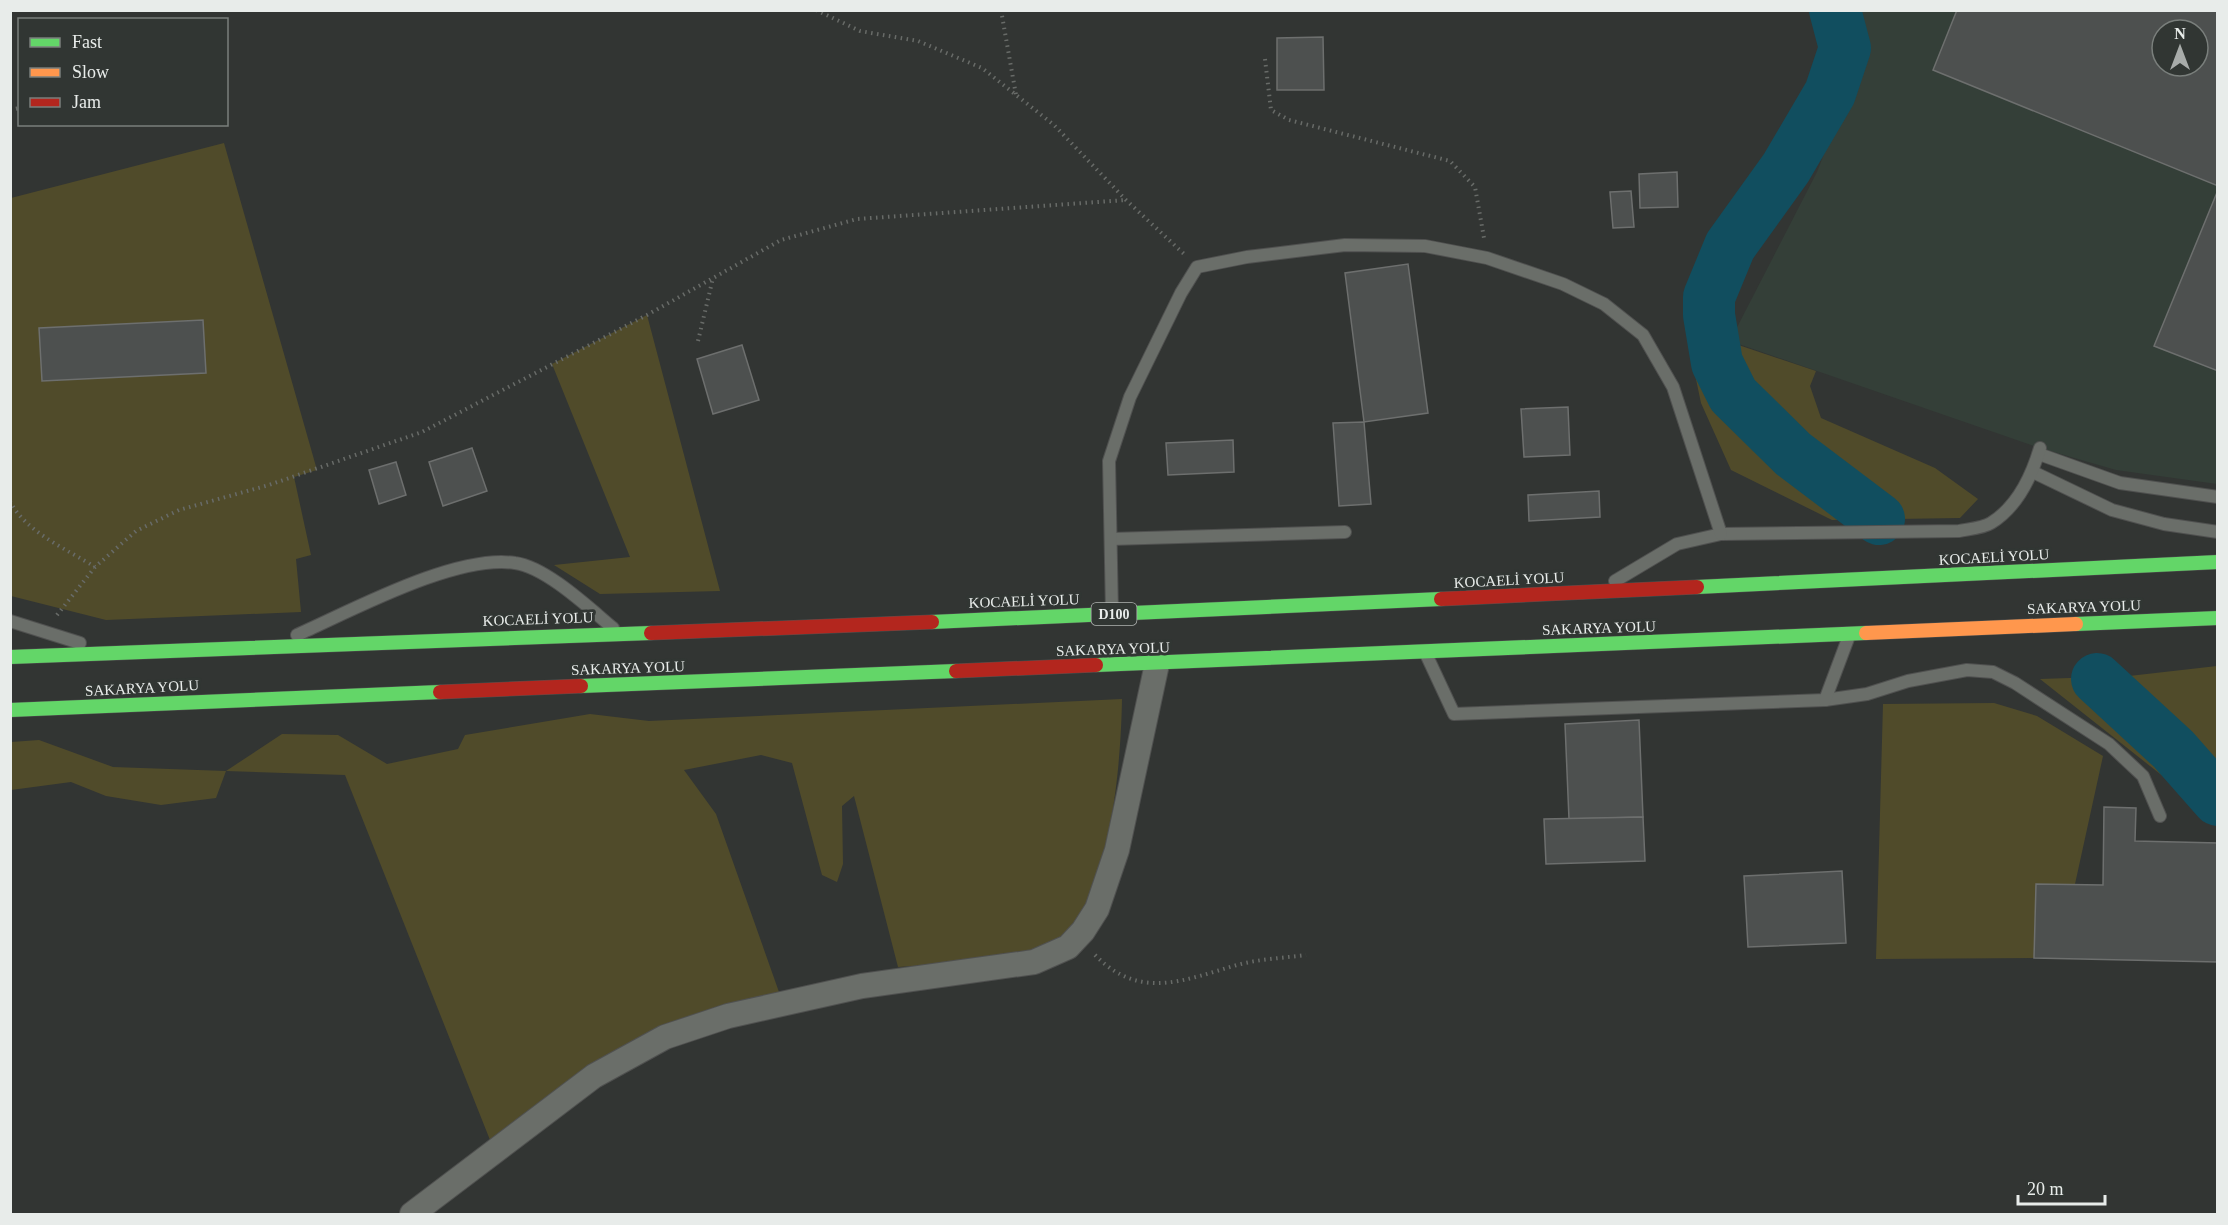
<svg xmlns="http://www.w3.org/2000/svg" width="2228" height="1225" viewBox="0 0 2228 1225" font-family="'Times New Roman',serif">
<style>
.built{fill:#343f38;fill-rule:evenodd}
.green{fill:#504b2a}
.lines{fill:none;stroke-linecap:round;stroke-linejoin:round}
.river{stroke:#114e5f;stroke-width:52}
.building{fill:#4d504f;stroke:#6d6f6e;stroke-width:1.5;fill-rule:evenodd}
.lane-casing{stroke:#505150;stroke-width:14}
.street-casing{stroke:#505150;stroke-width:26}
.fast-casing{stroke:#505150;stroke-width:15}
.slow-casing{stroke:#505150;stroke-width:15}
.jam-casing{stroke:#505150;stroke-width:15}
.path{stroke:#686b68;stroke-width:4;stroke-dasharray:1.5 4.5;stroke-linecap:butt}
.lane{stroke:#6a6e69;stroke-width:12}
.street{stroke:#6a6e69;stroke-width:24}
.fast{stroke:#63d668;stroke-width:14}
.slow{stroke:#ff974d;stroke-width:14}
.jam{stroke:#b3261e;stroke-width:14}
.labels{text-anchor:middle;stroke-width:6;stroke-linejoin:round;paint-order:stroke}
.shield{fill:#313633;stroke:#b1b5b3;stroke-width:1.5}
.shield-label{font-size:14px;font-weight:bold;fill:#e8ecea}
.street-label{font-size:15px;fill:#e8ecea;stroke:#313633}
</style>
<rect width="100%" height="100%" fill="#323533"/>
<path class="built" d="M1849 11H2217V484L2116 470 2040 448 1730 341 1817 172 1861 59ZM2162 30H2198V66H2162Z"/>
<g class="green">
<path d="M224 143 317 470 294 477 311 555 296 559 301 612 106 620 11 596V198Z"/>
<path d="M647 315 720 591 600 594 554 565 630 557 552 364Z"/>
<path d="M1685 327 1816 371 1810 386 1821 418 1935 468 1978 499 1960 518 1832 520 1731 470 1701 403Z"/>
<path d="M2217 666V819L2040 679 2129 676Z"/>
<path d="M1122 699C1121 761 1111 924 1042 949 998 965 944 963 898 967L854 796 842 806 843 864 837 882 822 875 792 763 761 755 684 770 716 814 779 992C730 1006 676 1016 632 1041 582 1070 537 1110 492 1145L345 775 226 771 216 798 161 805 106 796 71 782 11 790V742L39 740 113 767 226 771 282 734 338 735 387 764 458 749 465 735 590 714 649 721Z"/>
<path d="M1994 703 2037 716 2103 756 2075 884H2036L2034 958 1876 959 1883 704Z"/>
</g>
<g class="lines">
<g class="river">
<path d="M1835 10 1845 48 1830 93 1786 168 1730 246 1709 297V315L1717 363 1733 395 1793 454 1879 519"/>
<path d="M2097 679 2173 749 2218 800"/>
</g>
</g>
<g class="building">
<path d="M1957 10H2218V186L1933 70ZM2162 30H2198V66H2162Z"/>
<path d="M1323 37 1324 90H1277V38Z"/>
<path d="M1677 172 1678 207 1640 208 1639 174Z"/>
<path d="M2218 190V371L2154 346Z"/>
<path d="M1631 191 1634 227 1613 228 1610 192Z"/>
<path d="M1408 264 1428 413 1364 422 1345 273Z"/>
<path d="M203 320 206 373 42 381 39 328Z"/>
<path d="M742 345 759 400 713 414 697 359Z"/>
<path d="M1568 407 1570 455 1524 457 1521 409Z"/>
<path d="M1364 422 1371 504 1339 506 1333 423Z"/>
<path d="M1233 440 1234 472 1168 475 1166 443Z"/>
<path d="M472 448 487 491 443 506 429 462Z"/>
<path d="M396 462 406 495 379 504 369 470Z"/>
<path d="M1599 491 1600 517 1529 521 1528 495Z"/>
<path d="M1639 720 1643 817 1569 819 1565 724Z"/>
<path d="M2104 807 2136 808 2135 841 2218 843V962L2034 958 2036 884 2103 885Z"/>
<path d="M1643 817 1645 861 1546 864 1544 819Z"/>
<path d="M1842 871 1846 943 1748 947 1744 876Z"/>
</g>
<g class="lines">
<defs>
<g id="lane">
<path d="M2039 454 2120 483 2218 497"/>
<path d="M2033 472 2112 510 2164 524 2218 532"/>
<path d="M1111 539 1345 532"/>
<path d="M1615 581 1677 544 1721 534 1959 531C1969 529 1983 528 1991 523 2017 507 2032 475 2040 448"/>
<path d="M1112 613 1109 461 1130 397 1181 293 1197 267 1247 257 1345 245 1425 246 1487 258 1563 284 1604 304 1643 335 1673 387 1721 534"/>
<path d="M10 621 80 643"/>
<path d="M297 635C353 610 456 554 515 563 546 567 589 608 613 628"/>
<path d="M1426 654 1454 714 1825 700 1867 694 1908 681 1967 670 1993 672 2015 683 2109 744 2143 776 2160 816"/>
<path d="M1825 700 1849 636"/>
</g>
<path id="street" d="M412 1214 594 1076 665 1037 728 1016 862 986 1034 962 1068 947 1083 931 1097 909 1117 850 1157 664"/>
<g id="fast">
<path d="M1697 587 2218 562"/>
<path d="M932 622 1441 599"/>
<path d="M2076 624 2218 618"/>
<path d="M10 657 651 633"/>
<path d="M1096 665 1866 633"/>
<path d="M581 686 956 671"/>
<path d="M10 710 440 692"/>
</g>
<path id="slow" d="M1866 633 2076 624"/>
<g id="jam">
<path d="M1441 599 1697 587"/>
<path d="M651 633 932 622"/>
<path d="M956 671 1096 665"/>
<path d="M440 692 581 686"/>
</g>
</defs>
<use href="#lane" class="lane-casing"/>
<use href="#street" class="street-casing"/>
<use href="#fast" class="fast-casing"/>
<use href="#slow" class="slow-casing"/>
<use href="#jam" class="jam-casing"/>
<g class="path">
<path d="M816 10 860 31 918 41 982 68 1054 125 1126 200 1184 254"/>
<path d="M1001 10 1016 95"/>
<path d="M1265 59 1271 110 1289 120 1450 161 1475 187 1484 238"/>
<path d="M10 110 20 108"/>
<path d="M698 341 713 278"/>
<path d="M10 501C24 531 68 550 95 567"/>
<path d="M57 615 95 567 136 531 179 510 269 485 422 432 647 315 781 240 857 219 1126 200"/>
<path d="M1095 955C1140 1001 1184 980 1237 965 1259 959 1283 958 1306 955"/>
</g>
<use href="#lane" class="lane"/>
<use href="#street" class="street"/>
<use href="#fast" class="fast"/>
<use href="#slow" class="slow"/>
<use href="#jam" class="jam"/>
</g>
<g class="labels">
<rect class="shield" x="1091.5" y="603" width="45" height="22" rx="4.5"/>
<g class="shield-label">
<text x="1114" y="619">D100</text>
</g>
<g class="street-label">
<text transform="translate(1994 557) rotate(-3)" y="5">KOCAELİ YOLU</text>
<text transform="translate(1509 580) rotate(-3)" y="5">KOCAELİ YOLU</text>
<text transform="translate(1024 601) rotate(-2)" y="5">KOCAELİ YOLU</text>
<text transform="translate(2084 607) rotate(-2)" y="5">SAKARYA YOLU</text>
<text transform="translate(538 619) rotate(-2)" y="5">KOCAELİ YOLU</text>
<text transform="translate(1599 628) rotate(-2)" y="5">SAKARYA YOLU</text>
<text transform="translate(1113 649) rotate(-2)" y="5">SAKARYA YOLU</text>
<text transform="translate(628 668) rotate(-2)" y="5">SAKARYA YOLU</text>
<text transform="translate(142 688) rotate(-3)" y="5">SAKARYA YOLU</text>
</g>
</g>
<rect width="2228" height="1225" fill="none" stroke="#e8ecea" stroke-width="24"/>
<rect x="18" y="18" width="210" height="108" fill="#313633" stroke="#7a7f7c" stroke-width="1.5"/>
<rect x="30" y="38" width="30" height="9" fill="#63d668" stroke="#7a7f7c" stroke-width="1.5"/>
<text x="72" y="48" font-size="18" fill="#e8ecea">Fast</text>
<rect x="30" y="68" width="30" height="9" fill="#ff974d" stroke="#7a7f7c" stroke-width="1.5"/>
<text x="72" y="78" font-size="18" fill="#e8ecea">Slow</text>
<rect x="30" y="98" width="30" height="9" fill="#b3261e" stroke="#7a7f7c" stroke-width="1.5"/>
<text x="72" y="108" font-size="18" fill="#e8ecea">Jam</text>
<g transform="translate(2180 48)"><circle r="28" fill="#313633" stroke="#7a7f7c" stroke-width="1.5"/>
<path d="M0-4.5L10 22L0 15L-10 22Z" fill="#a8acaa"/>
<text y="-9" font-size="16" font-weight="bold" text-anchor="middle" fill="#e8ecea">N</text>
</g>
<path d="M2018 1195v9h87v-9" fill="none" stroke="#e8ecea" stroke-width="3"/>
<text x="2027" y="1195" font-size="18" fill="#e8ecea" stroke="#313633" stroke-width="4.5" paint-order="stroke">20 m</text>
</svg>
